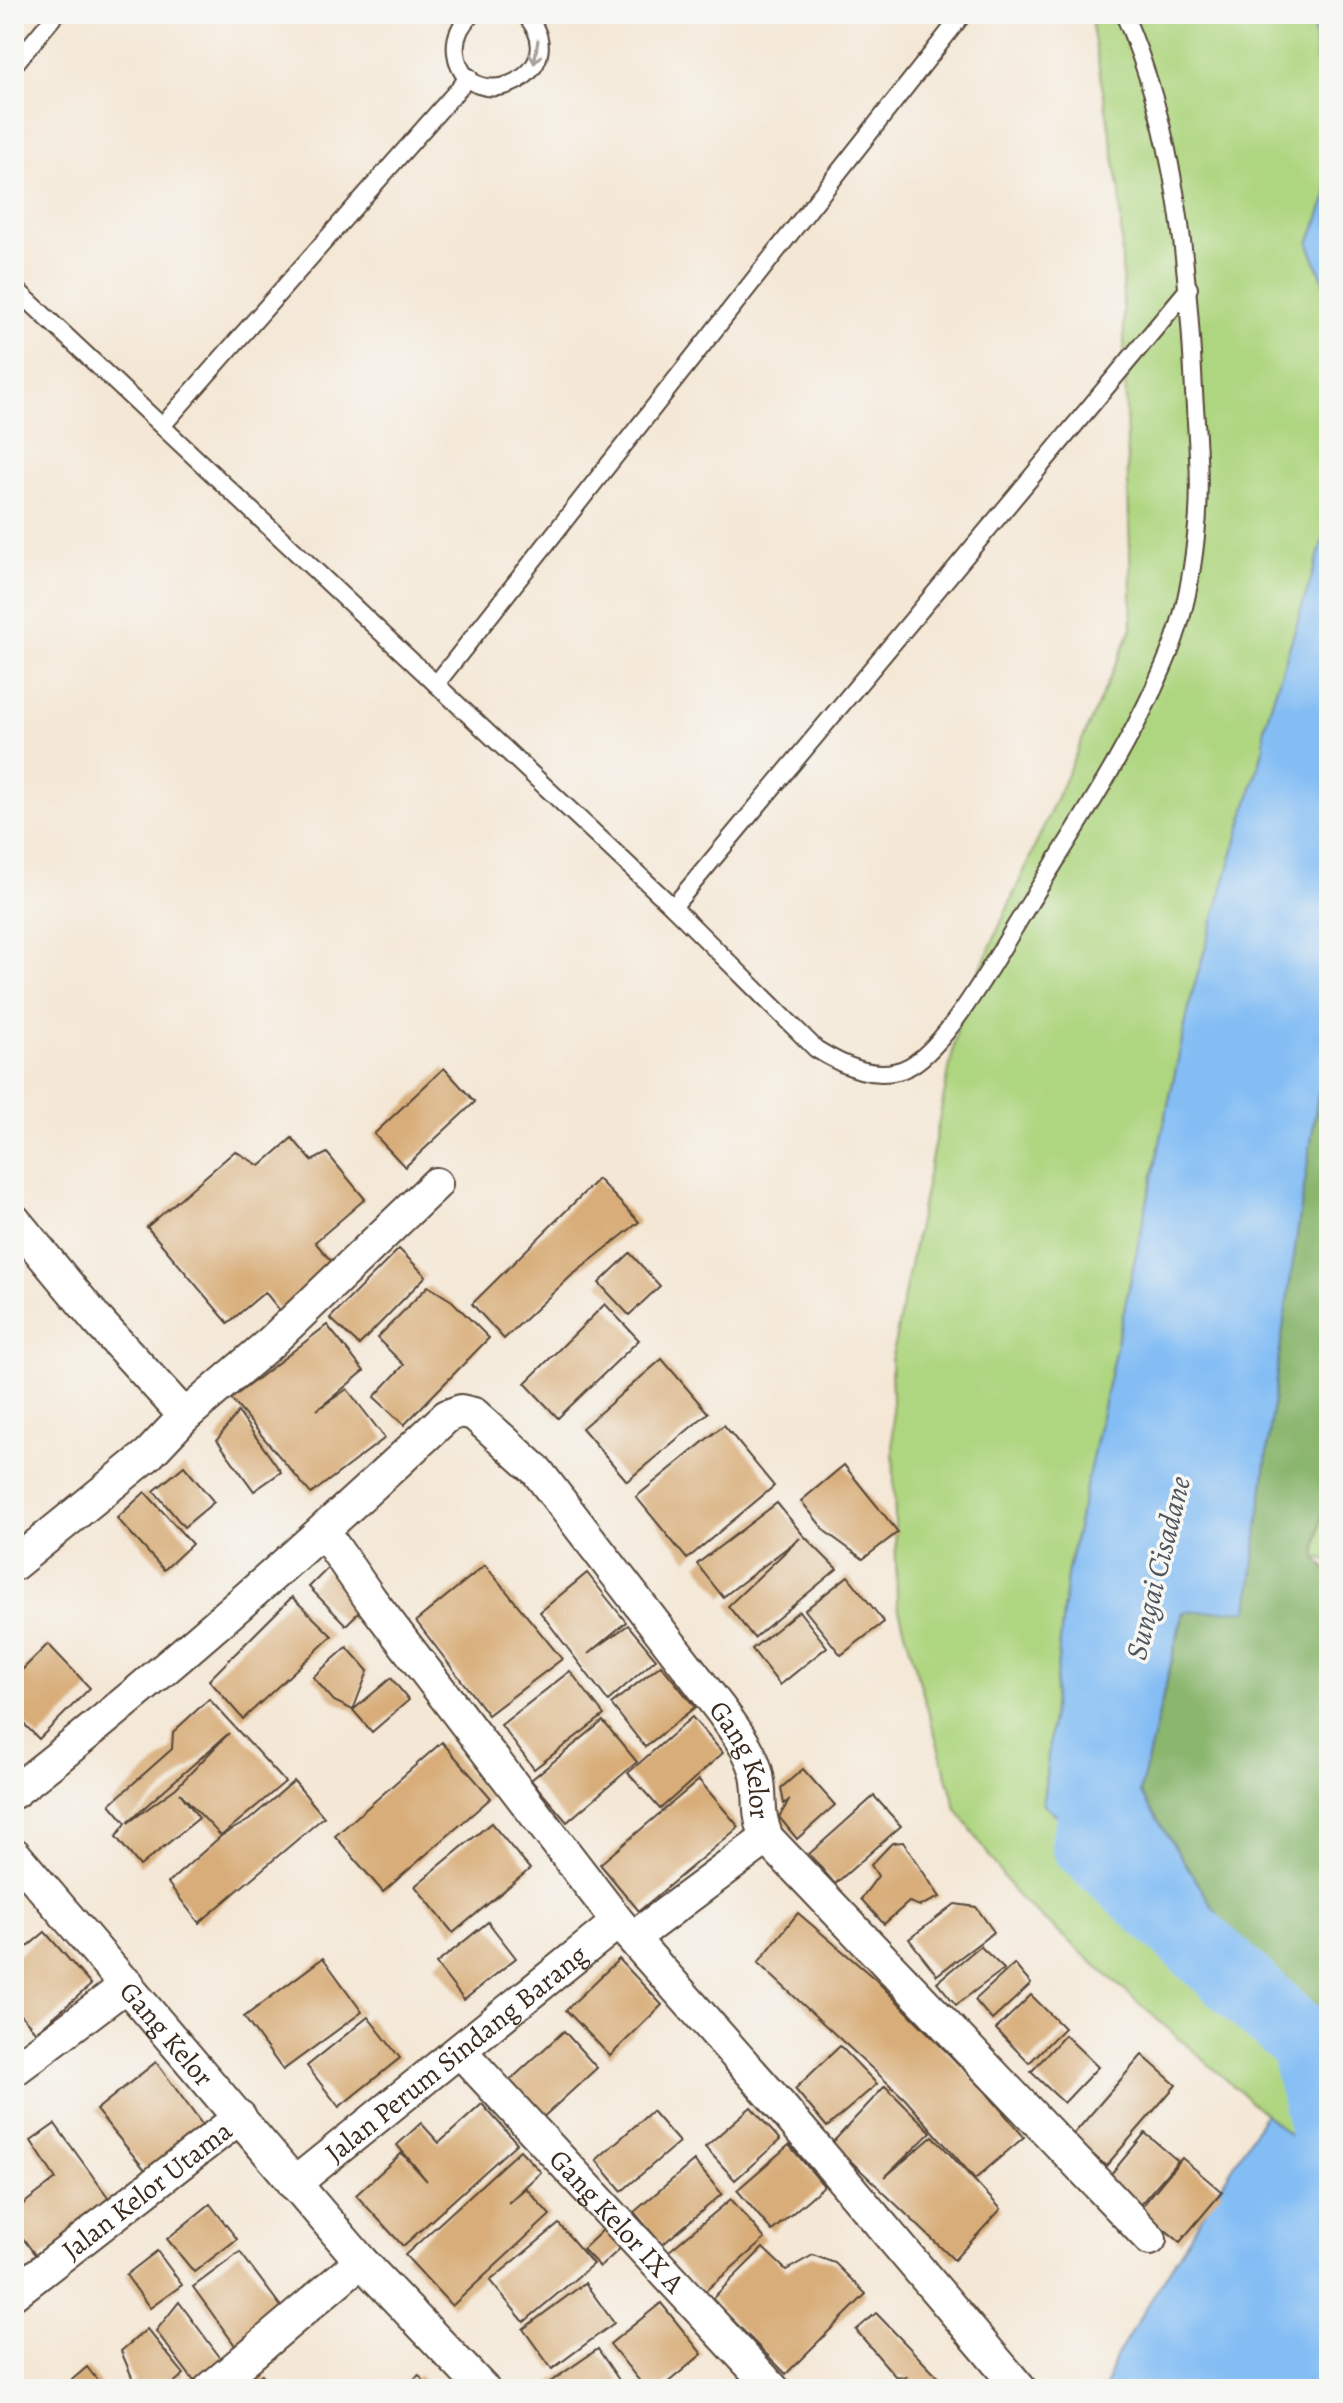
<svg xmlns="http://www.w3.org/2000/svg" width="1343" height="2403" viewBox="0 0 1343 2403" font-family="Alegreya,serif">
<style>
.green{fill:#aed57f;stroke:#74804e;stroke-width:2}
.forest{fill:#8ab66e;stroke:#627046;stroke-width:2}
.water{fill:#83bdf4;stroke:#5f7489;stroke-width:2}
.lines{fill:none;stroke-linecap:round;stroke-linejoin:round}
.river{stroke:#83bdf4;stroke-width:72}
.building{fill:#d8ad79;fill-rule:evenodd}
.service-casing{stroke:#574639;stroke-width:20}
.minor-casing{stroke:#574639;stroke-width:36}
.service{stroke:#fff;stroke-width:16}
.minor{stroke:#fff;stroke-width:32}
.oneway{stroke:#a79f9a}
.labels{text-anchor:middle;stroke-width:7;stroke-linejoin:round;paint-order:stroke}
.street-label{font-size:28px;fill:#3b2a1e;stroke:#f6f6f2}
.water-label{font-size:30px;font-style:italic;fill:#51565e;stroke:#f6f6f2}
</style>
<rect width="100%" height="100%" fill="#f6f6f2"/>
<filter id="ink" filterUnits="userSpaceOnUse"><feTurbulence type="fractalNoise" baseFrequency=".0125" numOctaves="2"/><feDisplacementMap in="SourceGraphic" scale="16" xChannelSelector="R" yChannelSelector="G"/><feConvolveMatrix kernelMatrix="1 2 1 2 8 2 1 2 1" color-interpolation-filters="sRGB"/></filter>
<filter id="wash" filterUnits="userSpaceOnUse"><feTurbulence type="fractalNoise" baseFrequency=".006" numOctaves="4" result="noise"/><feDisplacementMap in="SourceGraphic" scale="32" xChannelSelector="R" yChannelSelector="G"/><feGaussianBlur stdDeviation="1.8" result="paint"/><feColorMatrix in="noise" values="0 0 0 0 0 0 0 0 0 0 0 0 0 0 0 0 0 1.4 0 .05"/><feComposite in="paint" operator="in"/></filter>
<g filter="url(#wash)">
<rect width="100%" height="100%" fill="#f4e7d5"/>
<g class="green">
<path d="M1090 14H1313L1328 195 1309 244 1329 294V522L1264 728V747L1192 994 1067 1575 1043 1802 1305 2043 1329 2143V2170L1017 1896 956 1808 897 1603 891 1361 960 1015 1132 628 1120 192Z"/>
<path d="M1329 1469V1560L1315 1557Z"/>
</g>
<path class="forest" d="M1318 1095 1329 1116V1469L1315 1556 1329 1572V2046L1232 1937 1140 1792 1184 1612 1248 1609 1278 1362Z"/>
<g class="water">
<path d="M1313 14H1329V294L1309 244 1328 194Z"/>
<path d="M1329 522V1065L1318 1095 1278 1362 1248 1610 1183 1612 1140 1792 1232 1937 1329 2046V2143L1305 2042 1043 1803 1067 1575 1192 994 1264 747V728Z"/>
<path d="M1265 2114 1329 2170V2389H1105L1114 2360Z"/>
</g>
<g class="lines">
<path class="river" d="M1111 1750 1087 1843 1305 2043 1329 2143"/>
</g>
<g id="blocks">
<g class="building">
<path d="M444 1068 475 1102 405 1167 374 1134Z"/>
<path d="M292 1138 312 1161 327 1153 365 1199 315 1242 336 1267 282 1313 265 1292 228 1323 147 1227 235 1151 260 1166Z"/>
<path d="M598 1179 639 1222 570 1277 504 1339 472 1304Z"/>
<path d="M399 1249 426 1276 359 1345 330 1318Z"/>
<path d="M630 1253 660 1286 629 1315 599 1283Z"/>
<path d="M428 1286 452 1301 489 1338 404 1425 374 1397 404 1365 377 1338Z"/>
<path d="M605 1304 639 1340 558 1418 525 1383Z"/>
<path d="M327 1325 364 1371 317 1410 347 1389 385 1438 311 1494 231 1399Z"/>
<path d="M662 1359 708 1413 627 1481 582 1428Z"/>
<path d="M238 1412 281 1472 254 1491 217 1440Z"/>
<path d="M724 1425 774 1486 687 1559 636 1497Z"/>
<path d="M844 1465 898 1532 863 1559 826 1532 801 1501Z"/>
<path d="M184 1466 214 1502 184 1527 154 1491Z"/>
<path d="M145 1492 192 1544 164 1570 117 1518Z"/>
<path d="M777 1503 803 1535 837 1569 754 1638 728 1606 800 1538 723 1597 697 1564Z"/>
<path d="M332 1564 369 1602 346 1625 309 1587Z"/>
<path d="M485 1565 562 1659 488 1715 416 1621Z"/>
<path d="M587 1573 626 1622 588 1654 628 1625 656 1659 608 1701 540 1612Z"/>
<path d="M848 1576 884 1622 841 1655 805 1610Z"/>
<path d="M292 1597 332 1636 243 1719 209 1680Z"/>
<path d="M799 1611 827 1647 780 1685 752 1649Z"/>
<path d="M48 1644 90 1688 39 1739 14 1714V1678Z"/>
<path d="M347 1647 368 1671 353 1710 391 1678 409 1700 372 1732 353 1710 334 1701 313 1677Z"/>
<path d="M661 1665 695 1707 645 1747 611 1704Z"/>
<path d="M570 1671 604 1715 534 1769 501 1725Z"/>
<path d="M209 1699 285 1782 221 1836 180 1793 199 1818 140 1866 116 1837 126 1823 110 1804 172 1749 173 1732ZM229 1733 176 1788 129 1822V1821Z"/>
<path d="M692 1717 723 1753 660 1809 628 1773Z"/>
<path d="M603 1721 637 1762 567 1822 531 1780Z"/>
<path d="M442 1742 491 1798 383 1892 335 1836Z"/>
<path d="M803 1769 835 1805 797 1839 779 1817 790 1799 784 1804 781 1788Z"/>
<path d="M699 1780 739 1827 639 1911 600 1864Z"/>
<path d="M294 1781 324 1817 199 1923 168 1883 221 1836 249 1820Z"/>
<path d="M874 1796 901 1826 835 1884 809 1854Z"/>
<path d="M491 1823 530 1869 453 1933 415 1886Z"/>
<path d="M903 1842 940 1897 920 1906 909 1902 884 1924 861 1899 878 1876 871 1865 892 1843Z"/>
<path d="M955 1904 976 1907 994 1932 937 1975 909 1939Z"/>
<path d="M798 1913 875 1979 985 2091 1024 2137 975 2179 905 2099 758 1963Z"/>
<path d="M488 1922 516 1958 464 2000 436 1964Z"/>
<path d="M45 1932 91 1985 36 2032 14 2007V1958Z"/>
<path d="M980 1946 1004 1969 956 2005 937 1982Z"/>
<path d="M323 1958 362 2012 283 2070 244 2017Z"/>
<path d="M619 1959 662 2005 610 2056 566 2010Z"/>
<path d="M1014 1964 1031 1984 992 2020 975 2000Z"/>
<path d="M1031 1995 1064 2028 1029 2063 996 2029Z"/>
<path d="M368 2017 400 2058 339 2107 307 2066Z"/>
<path d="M564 2031 597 2068 540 2120 507 2083Z"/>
<path d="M1065 2035 1098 2067 1064 2103 1031 2072Z"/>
<path d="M840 2046 877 2084 827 2127 795 2089Z"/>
<path d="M1142 2055 1176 2085 1106 2166 1072 2136Z"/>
<path d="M156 2062 204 2127 146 2171 96 2110Z"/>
<path d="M885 2086 931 2132 885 2177 933 2136 1001 2209 954 2260 832 2143Z"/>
<path d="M482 2104 517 2143 403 2246 356 2195 402 2153 427 2181 397 2145 421 2123 439 2143Z"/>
<path d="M751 2107 780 2140 735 2180 705 2147Z"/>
<path d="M652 2111 679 2142 622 2191 596 2160Z"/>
<path d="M55 2124 113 2204 39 2260 14 2226V2211L56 2179 31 2141Z"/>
<path d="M1145 2133 1178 2161 1138 2207 1106 2180Z"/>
<path d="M789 2145 824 2186 772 2231 737 2190Z"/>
<path d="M520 2150 541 2172 508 2203 526 2188 550 2215 452 2306 405 2255Z"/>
<path d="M1182 2158 1222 2192 1180 2242 1140 2209Z"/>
<path d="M694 2161 722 2194 662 2245 634 2212Z"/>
<path d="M731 2199 765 2239 703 2293 668 2252Z"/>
<path d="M210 2204 237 2239 194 2272 167 2239Z"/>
<path d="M559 2224 593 2264 524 2322 490 2281Z"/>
<path d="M606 2227 624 2245 600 2267 583 2249Z"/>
<path d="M763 2248 786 2270 813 2255 835 2263 866 2294 786 2374 712 2299Z"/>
<path d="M157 2251 182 2285 150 2308 126 2275Z"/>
<path d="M240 2252 285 2312 237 2348 193 2287Z"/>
<path d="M585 2283 614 2323 552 2369 523 2329Z"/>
<path d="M179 2302 222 2360 194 2381 156 2331Z"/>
<path d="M661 2303 702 2354 660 2389H646L610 2344Z"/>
<path d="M876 2313 949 2389H880L881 2382 892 2387 906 2377 895 2376 856 2330Z"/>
<path d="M147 2329 184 2374 166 2389H125L134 2382 121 2351Z"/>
<path d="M598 2349 625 2389H540Z"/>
<path d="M87 2367 104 2389H61Z"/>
<path d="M262 2374 274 2389H243Z"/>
<path d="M419 2375 430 2389H402Z"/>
</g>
</g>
</g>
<g filter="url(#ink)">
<use href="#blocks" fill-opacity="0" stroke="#574639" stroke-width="2"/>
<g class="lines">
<defs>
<g id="service">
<path d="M472 14C461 24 454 37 456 53 466 124 581 72 524 14"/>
<path d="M14 65 56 14"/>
<path d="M14 287 673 907 816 1049C843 1066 879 1083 910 1066 948 1045 997 956 1021 917 1074 830 1132 746 1170 651 1185 614 1192 575 1196 536 1202 488 1197 440 1194 392 1188 263 1176 133 1124 14"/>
<path d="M162 426 469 77"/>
<path d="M436 684 963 14"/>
<path d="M673 907 1189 288"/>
</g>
<g id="minor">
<path d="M14 1220 97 1320 185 1416 149 1454 14 1564"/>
<path d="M185 1416 271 1342 436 1184"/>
<path d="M323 1531 371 1600 618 1922 772 2096 1020 2389"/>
<path id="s1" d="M14 1792C164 1675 308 1546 447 1416L461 1411 474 1414 537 1471 723 1713C736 1732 752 1752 757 1775 762 1801 756 1811 767 1838L1150 2239"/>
<path id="s2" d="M14 1854 361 2261 483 2389"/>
<path d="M633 1938 767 1838"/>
<path id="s3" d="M461 2052 773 2389"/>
<path d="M14 2070 128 1984"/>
<path id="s4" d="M294 2184 618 1922"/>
<path id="s5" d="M14 2293 240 2117"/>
<path d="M210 2389 361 2261"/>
</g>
</defs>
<use href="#service" class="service-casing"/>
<use href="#minor" class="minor-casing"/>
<use href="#service" class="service"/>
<use href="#minor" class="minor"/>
</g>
<defs><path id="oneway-shaft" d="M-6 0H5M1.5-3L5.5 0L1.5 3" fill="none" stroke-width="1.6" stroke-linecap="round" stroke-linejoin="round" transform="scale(2)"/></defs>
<use class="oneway" href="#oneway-shaft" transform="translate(536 52) rotate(99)"/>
</g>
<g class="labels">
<g class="street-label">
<text dy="10" stroke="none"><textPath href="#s1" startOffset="1044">Gang Kelor</textPath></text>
<text dy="10" stroke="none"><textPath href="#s2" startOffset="236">Gang Kelor</textPath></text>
<text dy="10" stroke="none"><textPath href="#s4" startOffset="208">Jalan Perum Sindang Barang</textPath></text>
<text dy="10" stroke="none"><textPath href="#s5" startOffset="168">Jalan Kelor Utama</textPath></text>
<text dy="10" stroke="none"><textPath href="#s3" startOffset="230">Gang Kelor IX A</textPath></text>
</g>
<g class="water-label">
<text transform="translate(1158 1568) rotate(-76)" y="10">Sungai Cisadane</text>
</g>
</g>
<rect width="1343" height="2403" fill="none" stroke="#f6f6f2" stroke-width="48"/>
</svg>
